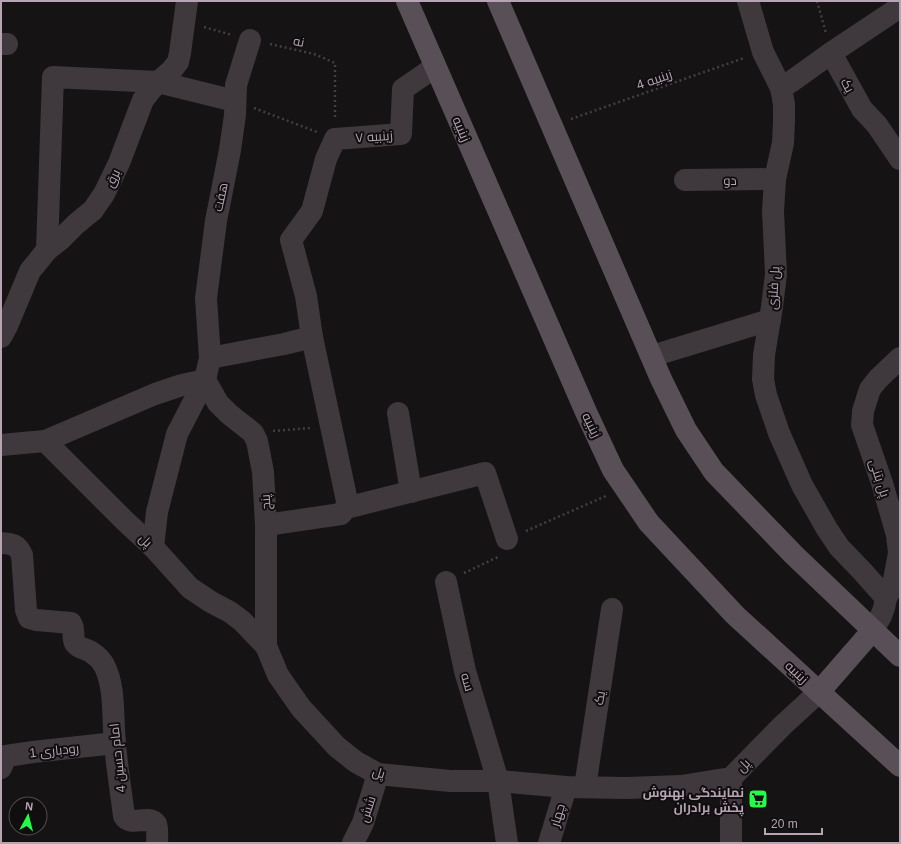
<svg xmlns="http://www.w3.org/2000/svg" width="901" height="844" viewBox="0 0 901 844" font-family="Helvetica,Cairo,sans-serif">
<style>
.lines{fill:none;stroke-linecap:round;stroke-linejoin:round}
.path{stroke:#463e45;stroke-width:2.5;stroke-dasharray:2 3;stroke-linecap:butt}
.minor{stroke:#3f383d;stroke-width:22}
.major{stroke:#595057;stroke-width:22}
.labels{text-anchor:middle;stroke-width:4;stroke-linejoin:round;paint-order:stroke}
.street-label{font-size:13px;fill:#b6a4b3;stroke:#100e0f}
.poi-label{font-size:13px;font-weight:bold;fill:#b6a4b3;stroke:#100e0f;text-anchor:end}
</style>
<rect width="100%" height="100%" fill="#151314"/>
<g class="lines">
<g class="path">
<path d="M817 1 826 33"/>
<path d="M204 27 232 35"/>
<path d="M270 44 314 54 335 63V119"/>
<path d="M254 108 317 132"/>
<path d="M571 119 744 58"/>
<path d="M273 431 310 428"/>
<path d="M526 531 606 496"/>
<path d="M464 573 498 557"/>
</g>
<g class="minor">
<path d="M748 1 763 52 781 88"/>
<path d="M1 44H7"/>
<path d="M831 53 862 109 877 125 900 159"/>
<path d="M685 180 775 179"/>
<path d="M47 250 53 77 158 82 235 101"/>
<path d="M1 337 7 326 30 271 47 250 61 239 76 224 93 210 104 194 119 163 143 100 150 91 158 82 171 71 178 62 180 53 187 1"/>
<path d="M312 337 347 501 346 508"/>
<path d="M652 356 770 320"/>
<path d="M210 358 206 298 216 221 230 150 235 115 236 85 250 40"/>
<path d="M398 413 411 492"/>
<path d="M45 441 125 521 153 547 190 588 211 602 230 612 242 621 266 646 278 675 301 708 337 747 356 762 378 774 450 781H498L566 787 627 788 681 786 731 778 782 726 819 692"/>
<path d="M1 445 45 441 155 394 182 385 205 380 218 403 229 414 253 433 257 441 263 472 266 525V646"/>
<path d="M266 525 341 514 346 508 485 473 507 539"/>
<path d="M1 543C12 544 17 544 22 555L26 610 29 618 36 620 71 623C75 629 72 637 75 643 78 648 86 649 91 652 96 655 101 660 104 665 116 688 112 718 115 743 117 768 121 792 124 816 130 827 150 814 156 824 158 829 157 838 157 843"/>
<path d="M153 547 157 512 177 434 205 380 210 358 284 344 312 337 306 296 291 240 312 211 326 159 335 139 401 134 403 89 435 67"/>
<path d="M446 582 465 671 498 781 507 843"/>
<path d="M886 598 863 572 839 547 827 529 802 485 779 433 766 395 763 379 764 355 772 307 776 274 773 211 775 179 783 143 784 121V104L781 88 792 81 831 53 900 7"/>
<path d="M873 630 881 616 884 608 886 598 893 585 899 553 897 535 882 483 862 425 863 411 870 389 878 379 900 358"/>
<path d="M1 768 6 756 33 752 115 743"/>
<path d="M731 778V843"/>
<path d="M585 787 612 609"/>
<path d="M353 843 363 823 378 774"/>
<path d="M549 843 566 787"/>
</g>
<g class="major">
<path d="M407 1 586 412 613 470 649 523 735 615 900 766"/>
<path d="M498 1 661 379 686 430 714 472 794 555 900 656"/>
<path d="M819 692 873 630"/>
</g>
</g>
<defs>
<symbol id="supermarket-square" viewBox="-11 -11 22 22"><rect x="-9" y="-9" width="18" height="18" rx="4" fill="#22fe47" stroke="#100e0f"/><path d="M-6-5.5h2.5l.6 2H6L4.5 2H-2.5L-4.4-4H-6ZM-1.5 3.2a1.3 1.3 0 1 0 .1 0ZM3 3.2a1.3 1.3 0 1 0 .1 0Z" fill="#111"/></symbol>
</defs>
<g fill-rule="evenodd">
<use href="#supermarket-square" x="747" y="788" width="22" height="22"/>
</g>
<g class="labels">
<g class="street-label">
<text transform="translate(299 41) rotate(12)" y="5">نه</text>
<text transform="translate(654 79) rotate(-19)" y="5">زینبیه 4</text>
<text transform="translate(848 85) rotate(62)" y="5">یک</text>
<text transform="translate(462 129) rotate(67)" y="5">زینبیه</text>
<text transform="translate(374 136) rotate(-4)" y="5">زینبیه ۷</text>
<text transform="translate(112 178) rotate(-64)" y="5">برق</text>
<text transform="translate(730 180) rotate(-1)" y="5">دو</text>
<text transform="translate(220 197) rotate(-78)" y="5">هفت</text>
<text transform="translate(773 288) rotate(-86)" y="5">پل فلزی</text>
<text transform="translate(592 425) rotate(64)" y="5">زینبیه</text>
<text transform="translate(880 478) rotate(72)" y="5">پل بتنی</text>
<text transform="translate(265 502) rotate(-93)" y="5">پنج</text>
<text transform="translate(146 540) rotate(44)" y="5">پل</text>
<text transform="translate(797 672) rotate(43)" y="5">زینبیه</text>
<text transform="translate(468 682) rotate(74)" y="5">سه</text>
<text transform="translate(599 698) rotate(-81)" y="5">یک</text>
<text transform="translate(54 750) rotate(-6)" y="5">رودباری 1</text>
<text transform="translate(117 758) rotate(-96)" y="5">امام حسین 4</text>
<text transform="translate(743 765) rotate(-45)" y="5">پل</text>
<text transform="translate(379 772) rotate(17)" y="5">پل</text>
<text transform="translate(367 809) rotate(-72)" y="5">شش</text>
<text transform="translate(557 815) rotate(-73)" y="5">چهار</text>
</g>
<g class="poi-label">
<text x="744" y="797">نمایندگی بهنوش<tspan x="744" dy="15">پخش برادران</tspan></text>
</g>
</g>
<rect width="901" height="844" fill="none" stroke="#b6a4b3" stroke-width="4"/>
<g transform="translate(28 816) rotate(7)"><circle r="19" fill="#100e0f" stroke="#524a51"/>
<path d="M0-3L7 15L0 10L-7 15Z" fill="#22fe47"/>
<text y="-6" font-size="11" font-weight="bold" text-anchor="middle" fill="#b6a4b3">N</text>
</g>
<path d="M765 828v6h57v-6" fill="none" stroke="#b6a4b3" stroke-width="2"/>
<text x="771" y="828" font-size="12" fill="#b6a4b3" stroke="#100e0f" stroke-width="3" paint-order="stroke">20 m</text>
</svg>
